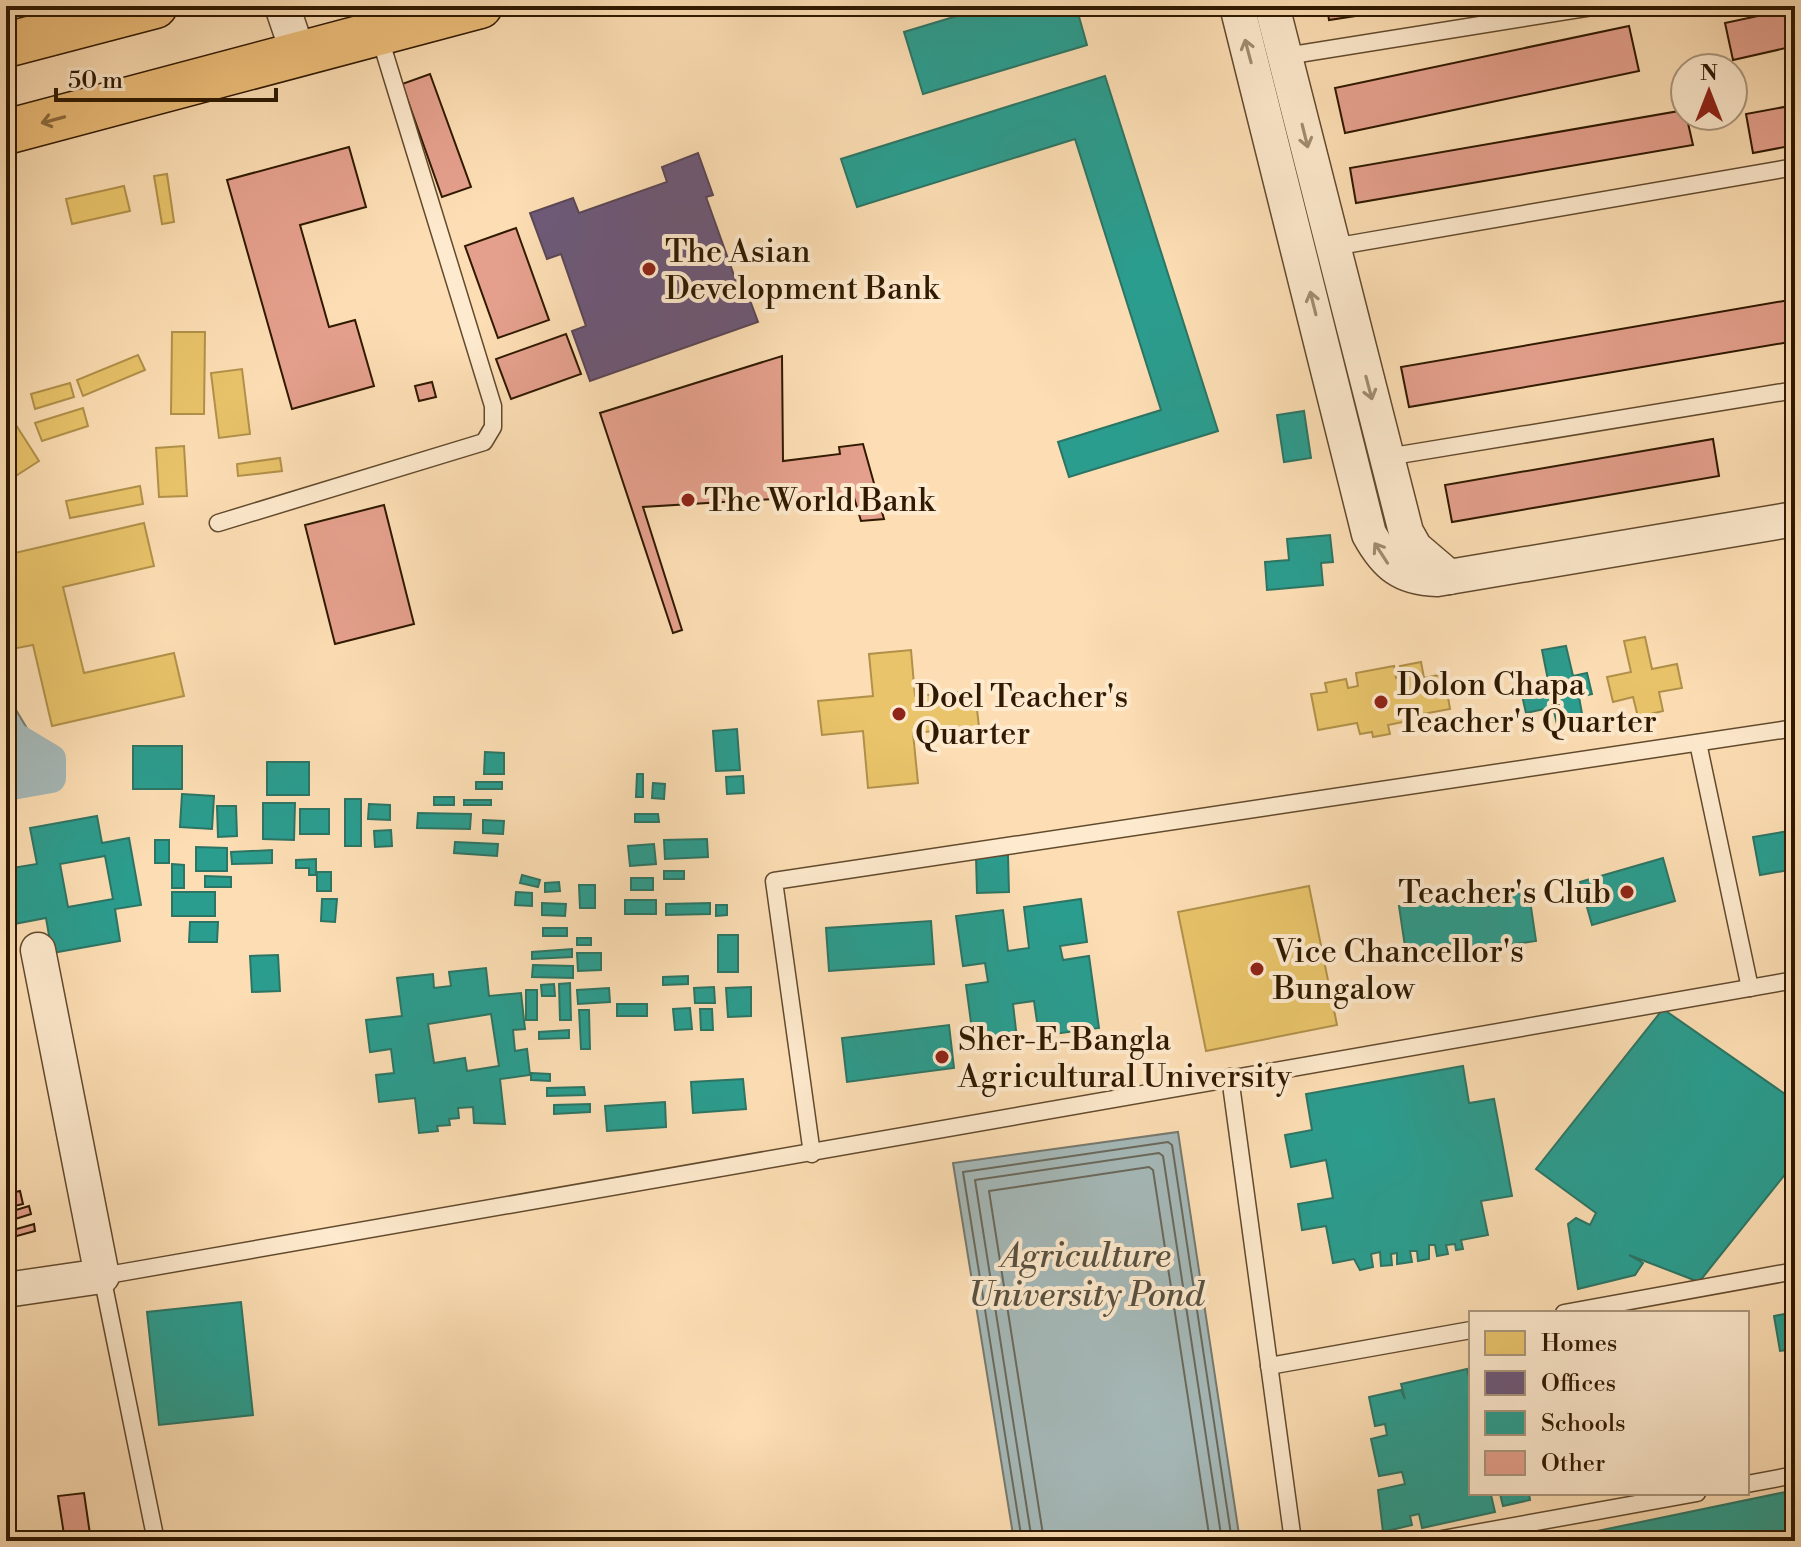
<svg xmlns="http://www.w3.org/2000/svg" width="1801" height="1547" viewBox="0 0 1801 1547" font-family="'Libre Bodoni',serif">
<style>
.water{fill:#a5b9b9;stroke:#76796f;stroke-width:2}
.homes{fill:#e9c46a;stroke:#b1914a;stroke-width:2}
.offices{fill:#6d597a;stroke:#5a4655;stroke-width:2}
.schools{fill:#2a9d8f;stroke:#2c7564;stroke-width:2;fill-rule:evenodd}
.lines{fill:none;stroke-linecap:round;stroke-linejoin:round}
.shore{stroke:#6a695c;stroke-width:2}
.canal{stroke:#a5b9b9;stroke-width:30}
.building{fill:#e5a08d;stroke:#2f1900;stroke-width:2}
.lane-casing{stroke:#624a2d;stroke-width:19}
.street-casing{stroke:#624a2d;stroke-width:37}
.primary-casing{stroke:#2f1900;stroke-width:47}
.lane{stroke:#feeace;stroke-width:16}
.street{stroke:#feeace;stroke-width:34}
.primary{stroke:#eebf7a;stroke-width:44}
.oneway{stroke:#a18c71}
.oneway2{stroke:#8e6c3d}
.poi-dot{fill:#8f2418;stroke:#feeace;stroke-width:3}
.labels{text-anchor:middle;stroke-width:8;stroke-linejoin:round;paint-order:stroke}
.poi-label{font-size:32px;fill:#2f1900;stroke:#feeace;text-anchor:start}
.water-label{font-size:34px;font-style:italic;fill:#585141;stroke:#feeace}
</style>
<rect width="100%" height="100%" fill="#fddeb4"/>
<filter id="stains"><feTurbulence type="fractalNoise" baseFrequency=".0025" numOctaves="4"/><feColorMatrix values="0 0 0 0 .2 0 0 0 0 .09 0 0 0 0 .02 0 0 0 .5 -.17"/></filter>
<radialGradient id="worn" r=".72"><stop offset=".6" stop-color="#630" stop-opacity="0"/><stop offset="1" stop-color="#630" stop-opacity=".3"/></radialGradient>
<g class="water">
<path d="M6 693 60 784 6 798Z"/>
<path d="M1178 1132 1240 1541H1014L953 1163Z"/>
</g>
<g class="homes">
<path d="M167 174 174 222 162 224 154 176Z"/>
<path d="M124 186 130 211 72 224 66 199Z"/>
<path d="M172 332H205L204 414H171Z"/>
<path d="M138 355 145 370 83 396 77 380Z"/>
<path d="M242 369 250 434 219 438 211 373Z"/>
<path d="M70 383 74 397 35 409 31 394Z"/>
<path d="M83 408 88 426 42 441 35 423Z"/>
<path d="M7 411 39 461 8 481 6 478Z"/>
<path d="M184 446 187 496 159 497 156 448Z"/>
<path d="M280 458 282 471 238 476 237 464Z"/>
<path d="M140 486 143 504 70 518 66 501Z"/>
<path d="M144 523 154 566 63 587 84 673 174 653 184 696 52 726 33 645 12 649 6 639V555Z"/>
<path d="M1645 637 1652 669 1677 664 1682 688 1659 692 1663 711 1638 717 1633 697 1613 702 1607 677 1631 672 1624 641Z"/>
<path d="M911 650 915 696 975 691 979 727 913 733 918 783 868 788 863 731 822 735 818 701 873 696 869 654Z"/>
<path d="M1421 662 1424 678 1444 674 1450 709 1412 716 1413 720 1388 725 1390 734 1373 737 1372 732 1360 734 1357 723 1318 730 1311 694 1327 692 1325 683 1346 679 1348 688 1358 686 1356 673 1394 666 1396 678 1402 677 1400 666Z"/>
<path d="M1309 886 1337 1025 1206 1051 1178 912Z"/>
</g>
<path class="offices" d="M698 153 713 195 706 197 736 281 742 279 758 322 590 381 572 331 586 326 561 254 547 259 530 213 573 198 579 213 667 182 662 167Z"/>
<g class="schools">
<path d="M990 6H1076L1087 45 923 94 904 32Z"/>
<path d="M1105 76 1218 431 1069 477 1058 442 1161 410 1075 139 857 207 841 159Z"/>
<path d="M1304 411 1311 458 1284 462 1277 415Z"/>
<path d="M1330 535 1333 562 1321 563 1323 585 1267 590 1265 562 1289 560 1287 539Z"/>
<path d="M1566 646 1573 676 1587 673 1592 694 1579 697 1583 719 1557 724 1553 707 1526 713 1520 686 1548 680 1542 650Z"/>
<path d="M737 729 740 770 716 771 713 731Z"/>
<rect x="133" y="746" width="49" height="43"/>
<path d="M485 752 504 753V774H484Z"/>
<rect x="267" y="762" width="42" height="33"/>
<path d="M637 774H643V797H636Z"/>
<path d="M743 776 744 793 727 794 726 777Z"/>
<rect x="476" y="782" width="26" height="7"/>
<path d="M653 783 665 784 664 799 652 798Z"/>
<path d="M182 794 214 796 212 829 180 827Z"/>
<rect x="434" y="797" width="20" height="8"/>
<rect x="345" y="799" width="16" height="47"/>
<rect x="464" y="800" width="27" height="5"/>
<path d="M263 803H295L294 840 263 839Z"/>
<path d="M369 804 390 805V820L368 819Z"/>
<path d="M217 806H236L237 836 218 837Z"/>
<rect x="300" y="809" width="29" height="25"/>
<path d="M418 813 471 814 470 829 417 828Z"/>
<path d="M635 814H658L659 822H635Z"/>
<path d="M97 816 102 843 129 838 141 905 115 909 120 941 52 953 46 918 14 924 6 869 37 864 30 828ZM105 856 113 899 68 907 60 864Z"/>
<path d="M483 820 504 821 503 834 483 833Z"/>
<path d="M391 830 392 846 375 847 374 831Z"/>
<path d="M1795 830V869L1760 875 1753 837Z"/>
<path d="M707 839 708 857 665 859 664 840Z"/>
<rect x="155" y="840" width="14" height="23"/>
<path d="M455 842 498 844 497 856 454 853Z"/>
<path d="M654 844 656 864 630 866 628 846Z"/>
<path d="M196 847 227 848V871H196Z"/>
<path d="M272 850V863L232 864 231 852Z"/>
<path d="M1008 855 1009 892 977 893 976 856Z"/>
<path d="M1663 858 1675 901 1592 925 1580 882Z"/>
<path d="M316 859V875H309V868H296V860Z"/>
<path d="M172 864 184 865V888H172Z"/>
<rect x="664" y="871" width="20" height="8"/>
<rect x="317" y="872" width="14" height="19"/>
<path d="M522 875 540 880 538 887 520 883Z"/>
<path d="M205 876 231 877V887H205Z"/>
<rect x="631" y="878" width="22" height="12"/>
<path d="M559 882 560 891 545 892V883Z"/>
<path d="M579 885H595V908H580Z"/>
<path d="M1528 887 1536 941 1407 960 1399 906Z"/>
<rect x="172" y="892" width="43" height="24"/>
<path d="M516 892 532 893V906L515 905Z"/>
<path d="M322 899H337L335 922 321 921Z"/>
<path d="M1081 899 1087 942 1060 946 1063 960 1089 956 1099 1028 1039 1036 1034 1001 1013 1004 1017 1039 974 1045 966 985 988 982 985 963 963 966 956 916 1003 910 1008 951 1029 948 1024 907Z"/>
<rect x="625" y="900" width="31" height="14"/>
<path d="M542 903 566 904 565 916 542 915Z"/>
<path d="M710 903V914L666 915V904Z"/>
<path d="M716 905H727V915L716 916Z"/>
<path d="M931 921 934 964 829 971 826 928Z"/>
<path d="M190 922H218L217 942H189Z"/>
<rect x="543" y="928" width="24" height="8"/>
<rect x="718" y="935" width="20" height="37"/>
<rect x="577" y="938" width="14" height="7"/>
<path d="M572 949V957L532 959V952Z"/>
<path d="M577 953H601V970L578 971Z"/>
<path d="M278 955 280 991 252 992 250 956Z"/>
<path d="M533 965 573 966V978L532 977Z"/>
<path d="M486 968 489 996 521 993 525 1029 513 1030 515 1051 527 1049 530 1075 500 1079 505 1124 474 1123 473 1107 458 1108 459 1118 449 1119 450 1125 437 1126 438 1131 419 1133 415 1098 379 1102 376 1075 394 1073 391 1049 370 1052 366 1020 402 1016 397 978 433 974 434 988 451 986 449 972ZM491 1014 499 1066 467 1071 465 1058 434 1063 428 1024Z"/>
<path d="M688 976V984L663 985V977Z"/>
<path d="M570 983 571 1020H560L559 984Z"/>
<path d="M554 984 555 996H542L541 985Z"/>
<path d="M714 987 715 1003H695L694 988Z"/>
<path d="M751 987V1016L728 1017 726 988Z"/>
<path d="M609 988 610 1002 578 1004 577 990Z"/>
<rect x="526" y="990" width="11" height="30"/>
<rect x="617" y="1004" width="30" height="12"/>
<path d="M690 1008 692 1029 675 1030 673 1009Z"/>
<path d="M700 1009H712L713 1030H701Z"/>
<path d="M1663 1009 1795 1101V1162L1699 1282 1629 1255 1643 1263 1635 1275 1578 1289 1568 1224 1576 1218 1590 1225 1596 1213 1536 1169Z"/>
<path d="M579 1010H589L590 1049H581Z"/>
<path d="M949 1025 954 1068 847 1082 842 1038Z"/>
<path d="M569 1030V1038L539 1039V1032Z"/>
<path d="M1463 1066 1469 1103 1494 1099 1512 1196 1481 1201 1488 1235 1461 1240 1463 1249 1456 1250 1455 1244 1446 1245 1448 1254 1437 1256 1435 1245H1429V1259L1418 1261 1417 1251H1410L1412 1262 1397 1264V1253L1391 1254 1392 1265 1381 1266 1380 1252 1371 1254 1373 1267 1360 1270 1354 1259 1333 1263 1326 1226 1302 1230 1298 1204 1333 1198 1326 1160 1291 1167 1285 1135 1312 1130 1306 1094Z"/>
<path d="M531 1073 550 1074V1081L531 1080Z"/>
<path d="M743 1079 746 1109 693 1113 691 1082Z"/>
<path d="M584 1087 585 1095 547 1096V1088Z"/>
<path d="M665 1102 666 1127 607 1131 605 1106Z"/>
<path d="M590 1104V1112L554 1114V1105Z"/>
<path d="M241 1302 253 1415 159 1425 147 1312Z"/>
<path d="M1795 1312V1349L1780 1351 1774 1316Z"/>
<path d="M1467 1369 1471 1386V1493H1529L1530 1500 1503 1506 1500 1494 1491 1495 1495 1512 1422 1528 1419 1514 1410 1516 1412 1525 1383 1532 1378 1490 1405 1484 1402 1472 1379 1476 1371 1439 1387 1435 1385 1424 1375 1426 1369 1397 1401 1390 1405 1399 1401 1384Z"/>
<path d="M1795 1490V1539L1784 1541H1549Z"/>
</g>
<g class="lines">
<g class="shore">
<path d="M6 708 46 776 6 790"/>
<path d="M1022 1541 963 1172 1168 1142 1172 1145 1232 1541"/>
<path d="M1032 1541 975 1180 1159 1153 1163 1156 1222 1541"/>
<path d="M1044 1541 989 1191 1149 1167 1153 1170 1210 1541"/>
</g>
<path class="canal" d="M6 732 51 759V778L6 786"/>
</g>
<g class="building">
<path d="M1327 6H1421L1329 20Z"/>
<path d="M1795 8V46L1733 60 1725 23Z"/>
<path d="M1629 26 1639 71 1345 133 1335 88Z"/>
<path d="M430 74 471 187 442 197 402 84Z"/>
<path d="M1795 105V145L1753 153 1746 114Z"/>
<path d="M1685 110 1693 145 1356 203 1350 168Z"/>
<path d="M349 147 366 207 300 225 329 327 355 320 374 386 292 409 227 180Z"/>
<path d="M516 228 549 320 498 338 465 246Z"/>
<path d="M1795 299V341L1409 407 1401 367Z"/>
<path d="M566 334 581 374 511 399 496 359Z"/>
<path d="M782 356 783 461 840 454 839 447 863 444 884 519 861 521 853 494 643 507 682 630 673 633 600 413Z"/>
<path d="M432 382 436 397 419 401 415 386Z"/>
<path d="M1713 439 1719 476 1452 522 1445 485Z"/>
<path d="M384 505 414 624 335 644 305 525Z"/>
<path d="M20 1191 23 1204 6 1208V1194Z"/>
<path d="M29 1206 31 1214 6 1222V1213Z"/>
<path d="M34 1224 35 1231 6 1239V1232Z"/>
<path d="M84 1493 91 1541H65L58 1496Z"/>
</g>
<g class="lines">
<defs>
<g id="lane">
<path d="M1286 56 1598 6"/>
<path d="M1333 247 1795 167"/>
<path d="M1387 457 1795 390"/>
<path d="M218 523 484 442 493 427V406L379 35"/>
<path d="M1698 743 1750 988"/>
<path d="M1230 1077 1293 1541"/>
<path d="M812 1154 774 881 1795 728"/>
<path d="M1564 1313 1795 1271"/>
<path d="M1269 1366 1471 1330"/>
<path d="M1747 1484 1795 1475"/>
<path d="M156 1541 102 1276 1795 980"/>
<path d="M1431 1541 1697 1493"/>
</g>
<g id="street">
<path d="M282 6 299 56"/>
<path d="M1237 6 1369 534C1386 565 1402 578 1437 579L1795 519"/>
<path d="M1272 6 1406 532 1415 548 1449 577"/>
<path d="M6 1290 102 1276 38 950"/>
</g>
<g id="primary">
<path d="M6 45 155 6"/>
<path d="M6 132 480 6"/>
</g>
</defs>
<use href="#lane" class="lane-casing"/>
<use href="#street" class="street-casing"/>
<use href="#primary" class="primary-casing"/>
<use href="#lane" class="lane"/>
<use href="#street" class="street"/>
<use href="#primary" class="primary"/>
</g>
<defs><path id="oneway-shaft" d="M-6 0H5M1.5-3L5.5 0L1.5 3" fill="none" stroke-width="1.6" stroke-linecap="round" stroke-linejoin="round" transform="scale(2)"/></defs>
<g class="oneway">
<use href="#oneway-shaft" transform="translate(1248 51) rotate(-105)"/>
<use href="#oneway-shaft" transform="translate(1305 136) rotate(76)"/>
<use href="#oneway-shaft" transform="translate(1313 303) rotate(-104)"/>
<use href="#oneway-shaft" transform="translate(1369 388) rotate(75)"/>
<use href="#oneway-shaft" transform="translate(1381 553) rotate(-123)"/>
</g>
<use class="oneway2" href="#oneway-shaft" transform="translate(53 120) rotate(165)"/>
<g class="poi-dot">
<circle cx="649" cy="269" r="8"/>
<circle cx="688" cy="500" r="8"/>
<circle cx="1381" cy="702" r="8"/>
<circle cx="899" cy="714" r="8"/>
<circle cx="1627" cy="892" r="8"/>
<circle cx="1257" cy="969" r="8"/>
<circle cx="942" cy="1057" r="8"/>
</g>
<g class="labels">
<g class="poi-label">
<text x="665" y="262">The Asian<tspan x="665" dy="37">Development Bank</tspan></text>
<text x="704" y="511">The World Bank</text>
<text x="1397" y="695">Dolon Chapa<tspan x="1397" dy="37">Teacher's Quarter</tspan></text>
<text x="915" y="707">Doel Teacher's<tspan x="915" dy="37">Quarter</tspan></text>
<text x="1611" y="903" text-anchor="end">Teacher's Club</text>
<text x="1273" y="962">Vice Chancellor's<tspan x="1273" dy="37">Bungalow</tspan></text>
<text x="958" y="1050">Sher-E-Bangla<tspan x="958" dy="37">Agricultural University</tspan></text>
</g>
<g class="water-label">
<text x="1086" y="1267">Agriculture<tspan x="1086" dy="39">University Pond</tspan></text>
</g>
</g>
<rect width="1801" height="1547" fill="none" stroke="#fddeb4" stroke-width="32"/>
<rect x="8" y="8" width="1785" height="1531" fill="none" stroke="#2f1900" stroke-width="4"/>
<rect x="16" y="16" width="1769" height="1515" fill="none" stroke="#2f1900" stroke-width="2"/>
<rect x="1469" y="1311" width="280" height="184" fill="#feeace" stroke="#ab967c" stroke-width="2"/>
<rect x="1485" y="1331" width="40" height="24" fill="#e9c46a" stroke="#ab967c" stroke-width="2"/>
<text x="1541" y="1351" font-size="24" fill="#2f1900">Homes</text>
<rect x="1485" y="1371" width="40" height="24" fill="#6d597a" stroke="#ab967c" stroke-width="2"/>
<text x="1541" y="1391" font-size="24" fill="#2f1900">Offices</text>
<rect x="1485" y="1411" width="40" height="24" fill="#2a9d8f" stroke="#ab967c" stroke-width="2"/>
<text x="1541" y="1431" font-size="24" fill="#2f1900">Schools</text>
<rect x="1485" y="1451" width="40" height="24" fill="#e5a08d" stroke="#ab967c" stroke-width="2"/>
<text x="1541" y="1471" font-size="24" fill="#2f1900">Other</text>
<g transform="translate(1709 92)"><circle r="38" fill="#feeace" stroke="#ab967c" stroke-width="2"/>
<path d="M0-6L14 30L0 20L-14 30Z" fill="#8f2418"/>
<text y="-12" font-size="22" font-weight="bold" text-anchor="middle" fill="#2f1900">N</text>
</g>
<path d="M56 88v12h220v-12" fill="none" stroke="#2f1900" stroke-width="4"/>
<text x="68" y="88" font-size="24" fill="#2f1900" stroke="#feeace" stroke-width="6" paint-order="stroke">50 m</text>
<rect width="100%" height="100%" filter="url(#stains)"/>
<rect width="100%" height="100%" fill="url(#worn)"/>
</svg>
